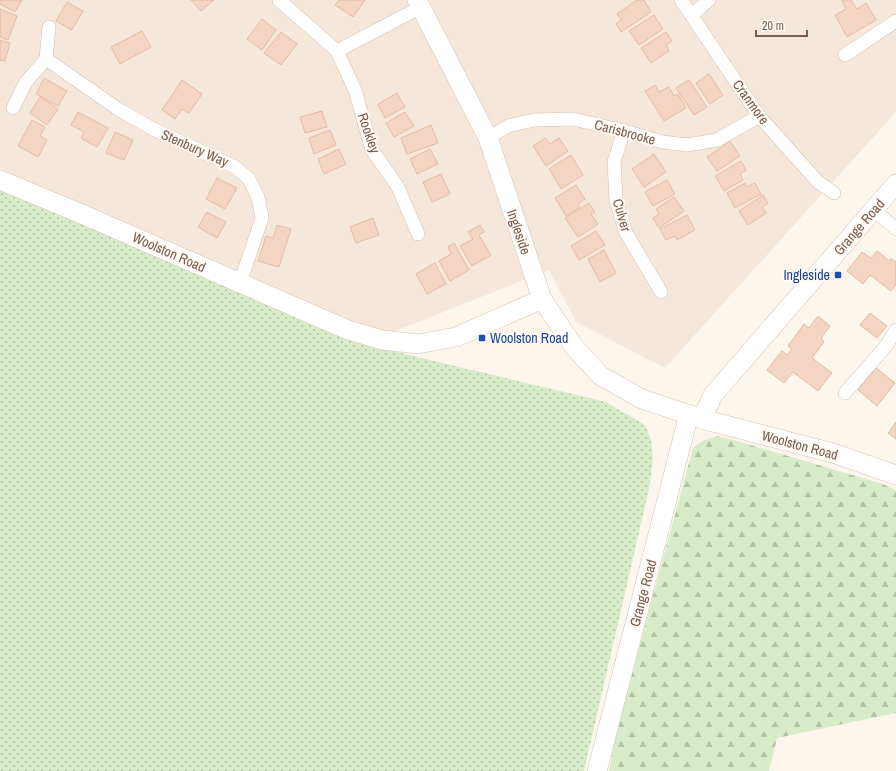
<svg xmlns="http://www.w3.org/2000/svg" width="896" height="771" viewBox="0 0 896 771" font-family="'Archivo Narrow',sans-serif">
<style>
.residential{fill:#f5e8da}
.grass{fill:url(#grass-dots)}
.forest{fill:url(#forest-firs)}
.building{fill:#f3d5c3;stroke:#e6bba3}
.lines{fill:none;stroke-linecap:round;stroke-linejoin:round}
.street-casing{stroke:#d1beb0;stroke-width:14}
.secondary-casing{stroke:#d6c0b0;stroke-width:20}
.street{stroke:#fff;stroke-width:13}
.secondary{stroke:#fff;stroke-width:19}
.transit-dot{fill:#1a4fb4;stroke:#fffaf3;stroke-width:1.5}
.labels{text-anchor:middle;stroke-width:4;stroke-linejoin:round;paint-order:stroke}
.street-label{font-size:14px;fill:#7a5c4d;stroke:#fffaf3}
.transit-label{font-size:14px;fill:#164399;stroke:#fffaf3;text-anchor:end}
</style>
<defs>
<pattern id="grass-dots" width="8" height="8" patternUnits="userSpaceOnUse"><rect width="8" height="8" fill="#d8ecc9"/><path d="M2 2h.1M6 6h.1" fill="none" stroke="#b4c2a5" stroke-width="1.8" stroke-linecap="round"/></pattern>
<pattern id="forest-firs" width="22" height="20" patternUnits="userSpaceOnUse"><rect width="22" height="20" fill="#d8ecc9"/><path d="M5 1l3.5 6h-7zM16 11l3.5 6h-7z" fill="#b4c2a5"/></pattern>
</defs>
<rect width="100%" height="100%" fill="#fdf6ec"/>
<path class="residential" d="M0 0H896V112L665 368 576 322 549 270 363 344 0 183Z"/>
<path class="grass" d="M0 189 363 344 606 402 645 425 651 439 653 459 649 489 584 771H0Z"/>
<path class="forest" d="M717 436 737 441 883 484 896 490V713L777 738 769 771H609L618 725 693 448 704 440Z"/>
<g class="building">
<path d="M0 0H22L15 12 0 4Z"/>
<path d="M191 0H214L201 11Z"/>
<path d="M339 0H365L353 17 335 5Z"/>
<path d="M637 0H644L651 12 621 32 616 24 621 20 617 14Z"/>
<path d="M843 0H851L857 9 866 3 876 20 847 37 835 15 846 9 842 1Z"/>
<path d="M67 2 83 11 72 30 56 21Z"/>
<path d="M0 9 17 16 8 40 0 37Z"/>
<path d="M654 15 663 29 639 45 629 31Z"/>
<path d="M262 19 276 30 262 50 247 39Z"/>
<path d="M142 31 151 47 120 64 111 47Z"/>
<path d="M281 32 297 44 281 65 264 53Z"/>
<path d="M666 32 672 41 666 45 669 51 651 63 641 48Z"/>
<path d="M0 40 10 43 5 61 0 60Z"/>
<path d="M709 74 723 95 710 104 696 83Z"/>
<path d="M44 78 67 91 58 106 36 94Z"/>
<path d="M182 80 202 94 189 113 182 109 175 119 162 110Z"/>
<path d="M689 80 707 107 694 115 676 88Z"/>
<path d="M655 85 659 92 669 87 674 96 678 94 686 108 664 121 645 91Z"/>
<path d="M397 93 405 107 385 118 378 104Z"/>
<path d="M40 97 58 109 47 125 30 113Z"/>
<path d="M322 111 327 127 305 133 300 117Z"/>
<path d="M78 112 108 128 97 147 81 138 84 132 71 125Z"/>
<path d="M405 112 414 126 394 137 386 123Z"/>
<path d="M32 120 45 127 40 136 47 140 38 157 18 146Z"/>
<path d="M431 125 438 143 407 154 401 138Z"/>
<path d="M330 130 336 145 314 154 309 138Z"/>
<path d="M115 132 133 140 124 160 106 153Z"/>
<path d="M545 138 550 144 559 138 568 151 546 166 533 146Z"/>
<path d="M730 141 740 156 717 171 707 157Z"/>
<path d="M339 149 346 164 324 174 318 159Z"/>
<path d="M430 149 438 164 417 174 410 159Z"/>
<path d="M654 154 666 172 644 187 632 169Z"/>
<path d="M571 155 583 175 561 189 549 169Z"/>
<path d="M741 161 746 170 740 174 743 180 724 191 715 176Z"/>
<path d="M441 174 450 194 432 202 423 182Z"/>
<path d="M217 178 237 188 225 209 206 199Z"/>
<path d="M667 180 675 194 653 206 645 192Z"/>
<path d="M745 183 747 187 755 183 761 194 735 208 727 193Z"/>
<path d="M576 185 585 199 578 204 580 207 566 216 555 198Z"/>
<path d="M763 195 768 203 762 207 766 213 748 225 739 211Z"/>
<path d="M674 197 684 211 659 228 653 218 659 214 656 209Z"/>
<path d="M589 203 595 212 591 214 598 224 578 237 565 218Z"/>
<path d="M207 212 226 222 217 238 198 227Z"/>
<path d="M687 215 695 230 677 240 675 236 666 240 660 229Z"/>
<path d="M373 218 379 235 356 243 350 227Z"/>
<path d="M277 225 291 229 279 267 258 261 266 236 273 238Z"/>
<path d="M480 225 484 232 479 235 491 255 472 266 460 246 473 239 468 232Z"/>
<path d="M596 231 605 245 579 260 571 246Z"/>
<path d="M454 243 469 270 450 281 439 261 451 254 448 247Z"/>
<path d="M604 250 616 273 600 282 588 259Z"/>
<path d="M877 251 890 261 891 258 896 262V285L891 291 870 275 863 284 847 271 862 252 871 258Z"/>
<path d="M435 263 446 284 427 294 416 274Z"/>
<path d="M870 313 887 326 877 338 860 325Z"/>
<path d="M818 316 830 326 821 338 824 342 812 358 832 373 818 391 793 372 784 383 767 370 782 351 787 355 792 349 788 346 804 324 809 328Z"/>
<path d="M876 368 895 383 877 406 858 390Z"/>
<path d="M896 422V439L888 433Z"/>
</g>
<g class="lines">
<defs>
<g id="street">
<path d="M279 0 337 51 355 90 372 150 398 187 418 234"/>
<path d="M681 0 759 116 818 182 834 193"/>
<path d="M692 15 709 0"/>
<path d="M337 51 421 7"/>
<path d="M845 55 896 21"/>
<path d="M46 59 118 109 153 129 235 167 249 179 258 197 262 218 240 283"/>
<path d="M13 108 26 82 46 59 49 27"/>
<path d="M624 131 614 162 616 200 626 233 661 292"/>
<path d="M488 138 508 126 534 120 573 119 624 131 663 142 687 145 717 140 759 116"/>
<path d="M874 210 896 229"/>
<path d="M845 393 886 346 896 330"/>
</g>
<g id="secondary">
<path d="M417 0 488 138 542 299 574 347 601 376 642 399 702 419 833 453 896 475"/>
<path d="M0 180 84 215 348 330 382 340 418 344 456 337 542 299"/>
<path d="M702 419 713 395 896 184"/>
<path d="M597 771 689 414"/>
</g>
</defs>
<use href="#street" class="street-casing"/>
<use href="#secondary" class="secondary-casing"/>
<use href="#street" class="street"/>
<use href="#secondary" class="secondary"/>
</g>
<g class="transit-dot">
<rect x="834" y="271" width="8" height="8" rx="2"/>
<rect x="478" y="334" width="8" height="8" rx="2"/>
</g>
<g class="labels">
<g class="street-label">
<text transform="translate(751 102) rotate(54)" y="5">Cranmore</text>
<text transform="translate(625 132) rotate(15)" y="5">Carisbrooke</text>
<text transform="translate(369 133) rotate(71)" y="5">Rookley</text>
<text transform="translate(195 148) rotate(24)" y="5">Stenbury Way</text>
<text transform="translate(622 215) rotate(74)" y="5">Culver</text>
<text transform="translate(859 227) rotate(-49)" y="5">Grange Road</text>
<text transform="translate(519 232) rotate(71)" y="5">Ingleside</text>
<text transform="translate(169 252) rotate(24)" y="5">Woolston Road</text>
<text transform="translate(800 445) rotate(15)" y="5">Woolston Road</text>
<text transform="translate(643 593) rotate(-75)" y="5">Grange Road</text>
</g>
<g class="transit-label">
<text x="830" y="280">Ingleside</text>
<text x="490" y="343" text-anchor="start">Woolston Road</text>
</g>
</g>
<path d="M756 30v6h51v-6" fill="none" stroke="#7a5c4d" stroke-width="2"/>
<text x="762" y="30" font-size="12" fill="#7a5c4d" stroke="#fffaf3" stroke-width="3" paint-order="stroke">20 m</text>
</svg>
